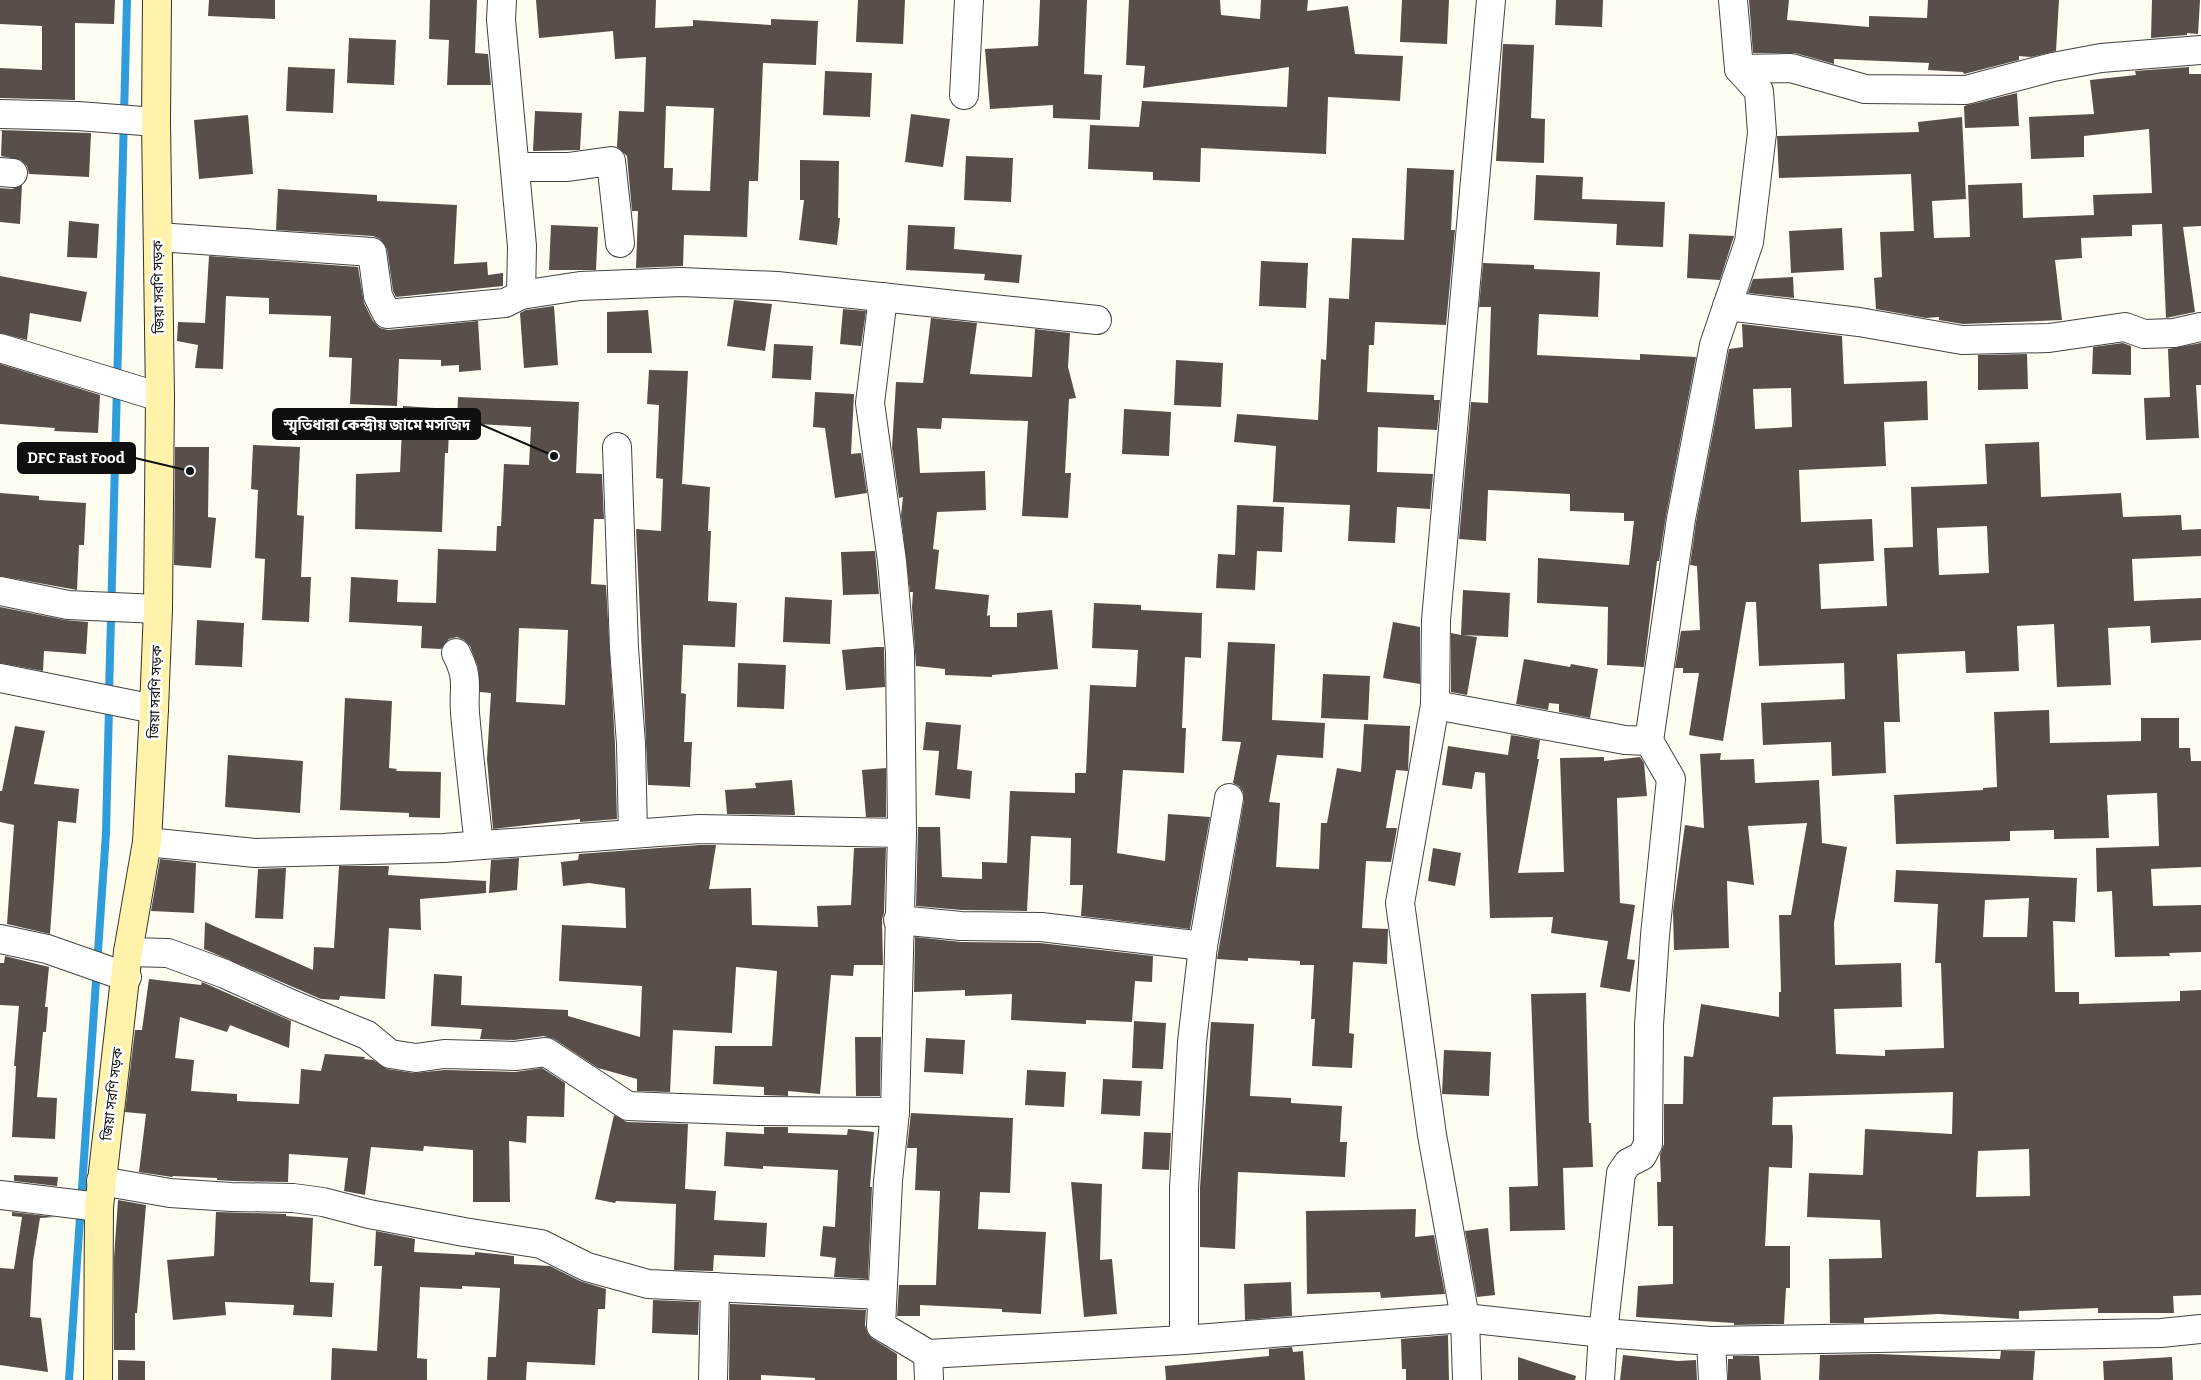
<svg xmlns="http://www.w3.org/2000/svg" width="2201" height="1380" viewBox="0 0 2201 1380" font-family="Bitter,'Noto Sans Bengali',serif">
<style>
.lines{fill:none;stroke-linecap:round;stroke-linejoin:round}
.stream{stroke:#2f9cdb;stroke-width:8}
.building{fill:#594f4a;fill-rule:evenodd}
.street-casing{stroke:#424242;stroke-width:30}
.secondary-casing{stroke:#313131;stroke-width:30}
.street{stroke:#fff;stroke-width:28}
.secondary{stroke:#fff3ac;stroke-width:28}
.labels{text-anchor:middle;stroke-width:5;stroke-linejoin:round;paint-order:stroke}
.street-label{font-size:14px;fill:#0f0f0f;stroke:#fff}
.leader{fill:none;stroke:#0f0f0f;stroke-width:2}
.callout-dot{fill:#0f0f0f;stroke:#fff;stroke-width:2}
.callout{fill:#0f0f0f;stroke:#0f0f0f;stroke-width:2}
.callout-label{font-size:15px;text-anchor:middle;font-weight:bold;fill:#fff}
</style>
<rect width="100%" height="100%" fill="#fffcf1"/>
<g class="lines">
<g class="stream">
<path d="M109 694 127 0"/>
<path d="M69 1380 106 833 109 706"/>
</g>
</g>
<g class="building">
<path d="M0 0H115L114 24 75 23V100L0 98V68L42 70V26L0 24Z"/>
<path d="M209 0H275V19L208 16Z"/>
<path d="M430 0H477L475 53 488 54 491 85H447L449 40 429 39Z"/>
<path d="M536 0H656L655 28 693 26V20L771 25V19L818 21 816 65 763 63 758 181H749L747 237 684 235 683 266 636 268 638 211H632L627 156 617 147 619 111 644 112 646 57 615 59 613 31 539 38ZM666 106 714 108 710 191 672 190 673 168H664Z"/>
<path d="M858 0H905L903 44 856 42Z"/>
<path d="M1040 0H1087L1084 74 1102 75 1100 120 1053 118V105L990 109 985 49 1038 46Z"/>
<path d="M1129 0H1220L1221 15 1260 19 1261 0H1308L1307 11 1348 6 1355 54 1403 56 1400 101 1328 97 1326 154 1201 148 1200 182 1153 180V172L1088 169 1090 125 1139 127 1142 101 1287 107 1289 67 1143 88 1145 66 1126 65Z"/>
<path d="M1402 0H1449L1447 44 1400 42Z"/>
<path d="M1556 0H1603L1602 27 1555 25Z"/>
<path d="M1749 0H1789L1787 20 1869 27V16L1927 18 1928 0H2059L2056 51 2031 57 2019 56V60L1964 74 1963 72 1928 70 1929 63 1834 59V64L1795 53H1753Z"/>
<path d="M2152 0H2200L2198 34 2187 33V35L2151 38Z"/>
<path d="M349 38 396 40 394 85 347 83Z"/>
<path d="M1503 44 1534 45 1531 118 1545 119 1544 163 1496 161Z"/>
<path d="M288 67 335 69 333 113 286 111Z"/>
<path d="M2189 67V74H2201V226L2183 227 2195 312 2166 318 2162 224 2132 225V236L2081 238 2082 258 2055 260 2062 320 1963 324 1939 320V317L1926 318 1876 309 1874 278 1882 277 1880 232 1914 231 1911 174 1779 178 1777 136 1919 132 1918 122 1962 117 1966 199 1932 201 1934 238 1970 237 1968 185 2022 183 2023 218 2094 215 2093 195 2152 193 2149 129 2084 136V157L2031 159 2029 117 2094 114 2090 80 2136 75 2135 71Z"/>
<path d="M825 71 872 73 870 117 823 115Z"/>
<path d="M2017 93 2019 126 1965 128 1964 106Z"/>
<path d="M535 111 582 113 580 150 533 151Z"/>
<path d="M911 114 950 119 943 167 905 162Z"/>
<path d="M248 115 253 174 199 179 194 120Z"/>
<path d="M0 130 91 133 89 177 29 174 27 166 21 160 1 156 2 131Z"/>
<path d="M966 156 1013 158 1011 202 964 200Z"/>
<path d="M800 160 839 161 838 218H840L837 245 799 240 804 200H800Z"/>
<path d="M1407 168 1454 170 1451 230H1455L1446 325 1375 322 1374 345H1369L1367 392 1434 395V400H1440L1437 430 1378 427 1377 472 1433 474 1430 509 1397 507 1395 543 1348 541 1350 505 1273 502 1276 446 1234 442 1237 414 1318 420 1321 359 1326 360 1329 298 1349 299 1352 238 1404 240Z"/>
<path d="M1536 175 1583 177 1582 199 1665 202 1663 247 1616 245 1617 224 1534 220Z"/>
<path d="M22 185 20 224 0 222V188L12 189Z"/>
<path d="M278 189 377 195V201L457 205 454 264 487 262 488 275 503 273V286L396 297 393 291 387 249 380 239 373 236 276 230Z"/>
<path d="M69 221 99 224 97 258 67 257Z"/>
<path d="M551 225 598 227 596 270H549Z"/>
<path d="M908 225 955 227 954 249 1022 255 1019 283 984 280 985 274 906 270Z"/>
<path d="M1842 228 1844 270 1791 273 1789 231Z"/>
<path d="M1689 234 1734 236 1720 280 1687 278Z"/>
<path d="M209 256 358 267 364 303 373 321 380 328 388 330 478 321 481 370 459 372V365L441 366V360L399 359 397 406 350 404 352 358 329 357 331 316 269 314V298L226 296 223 369 195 368 198 345 177 341 178 322 205 323Z"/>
<path d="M1261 261 1308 263 1306 308 1259 306Z"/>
<path d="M1483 263 1534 265V269L1600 272 1598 317 1539 314 1537 355 1640 360V354L1696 357 1666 516 1659 561H1657L1644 667 1607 665 1608 607 1537 603 1538 558 1629 565 1634 521H1624V513L1570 511V494L1488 490 1486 541 1459 539 1471 402 1488 403 1491 307H1479Z"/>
<path d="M0 276 87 292 81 322 30 313 27 340 0 333Z"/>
<path d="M1793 277 1794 298 1748 293 1753 279Z"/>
<path d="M734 300 772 304 765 351 727 346Z"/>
<path d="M554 306 558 365 524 368 520 313 526 310Z"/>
<path d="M843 309 866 311 861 346 840 344Z"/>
<path d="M648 310 652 353H607V312Z"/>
<path d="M931 318 977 323 970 374 1032 377 1035 329 1070 333 1068 367 1076 398 1069 399 1065 473H1071L1068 518 1022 516 1028 421 942 418 941 429 917 428 920 473 985 471 986 510 937 512 933 549 939 550 935 589 989 595 987 616 990 615V627H1017V613L1052 610 1058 669 992 675V677L945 675V669L916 666 912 607 913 592H910L901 515 903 497 899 498 892 448 896 382 923 383Z"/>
<path d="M1742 324 1842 336 1844 384 1927 381 1928 420 1884 422 1886 466 1799 470 1801 522 1872 519 1874 561 1819 564 1821 609 1887 606 1884 548 1913 547 1911 487 1987 484 1985 444 2039 442 2041 497 2121 493 2123 517 2181 515 2182 530 2201 529V556L2132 559 2134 601 2201 598V640L2151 643 2150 626 2108 628 2111 685 2057 687 2054 624 2017 626 2019 671 1966 673 1965 651 1897 654 1900 722H1884L1886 773 1832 776 1831 742 1763 745 1761 703 1845 699 1844 663 1759 666 1756 602H1746L1723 741 1689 735 1699 673H1683V668H1675L1681 631 1700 630 1697 566 1690 565 1696 522 1729 349 1743 347ZM1791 388 1792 427 1755 429 1753 389ZM1987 526 1989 573 1939 575 1937 528Z"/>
<path d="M2123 343 2131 346V375L2092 374 2093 347Z"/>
<path d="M2201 343V385H2196L2199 438 2146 440 2144 398 2170 397 2168 349Z"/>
<path d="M774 344 813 346 811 380 772 378Z"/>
<path d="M2027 354 2028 389 1978 390V355Z"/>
<path d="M1176 360 1223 363 1221 407 1174 405Z"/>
<path d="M0 364 100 395 98 433 54 431 55 428 0 424Z"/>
<path d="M649 370 688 371 682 484 710 487 708 531H711L708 601 737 603 735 647 683 645 681 693 686 694 684 742H692L690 787 648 785 636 529 661 531 663 479 656 478 659 405 647 404Z"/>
<path d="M815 392 854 394 851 454 861 453 867 493 835 498 825 428 813 427Z"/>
<path d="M458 397 579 402 576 473 602 474 604 519H594L591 584 606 585 615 745 617 819 580 822V819L493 829 487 759 491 693 480 692 478 667 470 646 464 640 457 637 449 639 441 649 421 648 422 626 349 622 351 577 398 580 397 602 436 603 438 549 496 551 497 526H501L504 464 529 465 531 427 457 423ZM519 628 568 630 565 705 516 702Z"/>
<path d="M403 406 450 409 448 453H445L442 532 355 529 356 474 400 472Z"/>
<path d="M1124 409 1171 412 1169 456 1122 454Z"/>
<path d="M253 445 300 447 297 515 304 516 301 577H311L309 622 262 620 265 559 255 558 258 490 251 489Z"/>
<path d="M175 447H209L208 517 216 518 211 568 174 565Z"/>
<path d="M0 493 39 496V500L86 503 84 545H79L77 590 0 576Z"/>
<path d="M1237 505 1284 507 1282 552 1257 551 1255 590 1216 588 1218 554 1235 555Z"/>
<path d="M875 551 879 594 843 595 841 552Z"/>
<path d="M1463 590 1510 593 1508 637 1463 635 1477 637 1467 695 1451 692V633L1461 635Z"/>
<path d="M785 597 832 600 830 644 783 642Z"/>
<path d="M1094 603 1141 605V610L1202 613 1201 658 1185 657 1182 728H1186L1184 773 1123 770 1117 853 1165 861 1168 814 1210 817 1190 929 1081 916 1083 885H1070L1071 838 1031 836 1027 911 962 910 916 906 918 827H940L942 877 982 879V862L1007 863 1010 791 1075 793V773H1086L1090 685 1136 687 1138 650 1092 648Z"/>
<path d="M0 607 65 620 88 622 86 654 44 651 43 671 0 663Z"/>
<path d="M197 620 244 623 242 667 195 665Z"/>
<path d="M1393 622 1420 627V684L1383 678Z"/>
<path d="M1228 642 1275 644 1272 720 1325 723 1323 758 1277 755 1269 802 1280 803 1276 867 1319 869 1321 823H1327L1337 768 1361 772 1364 724 1410 726 1408 771 1396 770 1386 828H1397L1391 862 1366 861 1362 928 1388 929 1387 964 1353 962 1349 1033 1354 1034 1352 1068 1312 1066 1315 1019H1311L1314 965H1300V961L1248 958V961L1217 959 1244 800 1243 792 1239 786 1233 783 1241 742 1222 741Z"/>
<path d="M876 647H884L885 687 846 690 842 650Z"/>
<path d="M1524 659 1570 667 1571 664 1598 669 1590 718 1559 712V704L1549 703 1548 710 1516 704Z"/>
<path d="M738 663 786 665 784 709 737 707Z"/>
<path d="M1323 674 1370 676 1368 720 1321 718Z"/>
<path d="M345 698 392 701 389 768 397 769 396 771 441 772 440 818 409 817V813L340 810Z"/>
<path d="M2049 710 2050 743 2141 741V718H2179V748H2190L2191 761H2201V867L2151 869 2153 906 2201 905V952L2169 953 2170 956 2115 957 2112 891 2097 892 2096 848 2159 846 2157 793 2107 795 2109 838 2054 839V830L2010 831V841L1896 844 1894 795 1983 790V788L1997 787 1994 712Z"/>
<path d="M926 722 961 725 957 769 972 771 970 799 935 795 939 751 923 750Z"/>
<path d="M15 726 45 731 34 784 79 789 76 823 58 821 50 934 7 924 14 825 0 822V791H2Z"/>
<path d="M1511 735 1540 740 1537 759H1539L1518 873 1564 872 1560 758 1604 757V761L1640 757 1644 763 1647 796 1617 798 1620 903 1635 905 1627 959 1635 960 1630 992 1600 987 1608 941 1551 933 1553 917 1490 918 1485 773 1475 772 1472 789 1442 785 1448 746 1508 755Z"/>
<path d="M1721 753 1720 760 1754 759 1755 783 1819 780 1822 843 1847 847 1834 923 1835 965 1901 963 1902 1007 1834 1009 1836 1054 1885 1056V1050L1944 1048 1941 963H1935L1938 904 1894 902 1896 870 2077 878 2075 922 2053 921 2055 992H2079V1004L2180 1001V991L2201 990V1295L2173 1296 2174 1313H2098V1308L2019 1311V1319L1938 1314 1864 1318V1323H1830L1829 1259 1882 1258 1880 1220 1807 1217 1809 1173 1863 1175 1865 1129 1952 1134 1953 1092 1773 1097 1772 1125H1792L1793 1137 1792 1168 1769 1167 1765 1246H1790V1288H1786L1784 1324 1734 1325V1323L1636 1317 1638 1286 1673 1284V1226H1658L1657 1182H1661L1660 1155 1664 1144V1104H1683L1684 1056 1693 1057 1701 1004 1779 1017V992H1781L1779 915H1791L1807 823 1748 826 1754 885 1727 881 1729 948 1674 950 1673 911 1685 825 1704 828 1700 754ZM2029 898 2027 937H1983L1985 900ZM2029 1149 2030 1196 1976 1197 1978 1151Z"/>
<path d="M228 755 303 761 300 813 225 807Z"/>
<path d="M886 768V817H866L862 770Z"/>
<path d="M792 780 795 815 727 814 725 790 756 788 755 783Z"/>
<path d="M699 845H716L709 889 751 888 752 925 818 927 817 906 851 905 854 848H886L884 913 882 919 883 965H854L853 976 831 975 820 1094 788 1091V1096L764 1095V1087L713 1084 715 1046H772L777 971 736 967 732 1033 673 1030 670 1092 637 1091V1079L598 1068 554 1039 544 1036 514 1040 480 1039 482 1029 431 1026 434 974 462 976 461 1005 568 1010V1016L640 1037 642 986 559 981 562 925 626 928 625 888 589 883 563 886 561 862 578 860 579 854Z"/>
<path d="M1433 848 1461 853 1455 886 1428 881Z"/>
<path d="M519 858 517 890 489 893 491 860Z"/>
<path d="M160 859 196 863 194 913 151 911Z"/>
<path d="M339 866H389L388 875 486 881V893L420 899 421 930 389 928 385 999 340 996 339 1000 321 999 204 949 205 922 313 970 314 947 334 948Z"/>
<path d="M286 868 283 919 255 918 258 869Z"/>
<path d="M915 937 961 942 1040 943 1153 956 1152 982 1135 981 1132 1022 1086 1020V1024L1011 1020 1012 994 965 996V990L914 992Z"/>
<path d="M5 956 49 967 45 1007H48L46 1032H43L37 1097 57 1098 55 1139 12 1137 16 1066H14L19 1006 0 1005V963H4Z"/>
<path d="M149 979 201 985 202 982 291 1021 289 1048 230 1025 227 1032 180 1017 175 1058 194 1060 191 1091 237 1094V1101L299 1104 301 1069 321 1071 325 1054 365 1057 364 1059 373 1060 387 1069 414 1073 445 1070 515 1072 542 1068 565 1083 564 1117 527 1116 526 1143 509 1141 510 1202H473V1150L424 1146 423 1151 371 1147 365 1195 344 1191 348 1158 289 1154 288 1182 232 1181 217 1180V1178L173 1176 172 1177 139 1172 146 1114 125 1112 135 1030H142Z"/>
<path d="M1586 993 1589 1123H1591L1593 1167 1563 1168 1565 1230 1510 1231 1509 1187 1538 1186 1531 994Z"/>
<path d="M1134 1021 1166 1023 1163 1069 1132 1068Z"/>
<path d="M1211 1022 1254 1024 1250 1096 1291 1098V1103L1342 1106 1340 1142H1347L1345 1177 1238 1172 1235 1249 1200 1247V1188Z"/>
<path d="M855 1037H881L880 1096H856Z"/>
<path d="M926 1038 965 1040 963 1074 924 1072Z"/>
<path d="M1444 1050 1491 1052 1489 1096 1442 1094Z"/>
<path d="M1027 1070 1066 1072 1064 1107 1025 1105Z"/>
<path d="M1103 1079 1142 1081 1140 1116 1101 1114Z"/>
<path d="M911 1113 1013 1118 1010 1193 980 1192 978 1229 1046 1232 1041 1314 1002 1312V1309L920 1305V1316H897L899 1285H936L940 1191 915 1190 917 1148H907Z"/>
<path d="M614 1115 627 1122 688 1124 685 1189 716 1191 714 1220 767 1223 765 1257 714 1255 713 1271 674 1270 676 1204 616 1201 615 1203 595 1199Z"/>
<path d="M764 1127H788V1133L847 1135 848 1129 874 1132 870 1187H872L868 1279 834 1277 836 1258 820 1256 823 1226 835 1227 838 1170 763 1166V1169L724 1166 726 1132 764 1134Z"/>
<path d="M1144 1132 1171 1133 1169 1170 1142 1169Z"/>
<path d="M14 1175 58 1177 57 1186 14 1181Z"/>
<path d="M1071 1182 1102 1184 1100 1260 1112 1259 1117 1314 1084 1317Z"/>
<path d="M118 1200 146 1205 137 1313H135V1350H114V1258Z"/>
<path d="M1416 1209 1415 1237 1434 1235 1445 1294 1381 1298 1380 1292 1307 1294 1306 1211Z"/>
<path d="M12 1212 55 1217 40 1218 33 1261 30 1317 41 1318 48 1372 0 1365V1268L14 1269 22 1217 12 1216Z"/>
<path d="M216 1212 286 1214V1216L313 1218 310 1282 334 1283 332 1317 293 1315 294 1305 225 1302 226 1315 173 1320 167 1260 214 1256Z"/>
<path d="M1488 1228 1495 1295 1477 1297 1465 1231Z"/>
<path d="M376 1231 415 1239 414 1252 475 1255V1252L514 1256V1264L550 1266 580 1281 606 1289 605 1309H598L595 1365 527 1362 526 1380H487L488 1357H496L500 1288 462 1286V1289L420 1287 417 1358 427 1359V1380H331L332 1348 377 1351 382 1266H374Z"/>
<path d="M1291 1282 1292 1316 1245 1320 1244 1284Z"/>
<path d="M653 1300 699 1302 698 1335 652 1333Z"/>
<path d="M730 1304 866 1310 865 1325 868 1334 873 1339 897 1354V1380H815V1378L761 1375V1380H729Z"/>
<path d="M1448 1335 1449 1380H1406V1369H1402L1401 1339Z"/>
<path d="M1292 1347 1293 1352 1303 1351 1305 1380H1166L1165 1366 1269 1356V1349Z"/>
<path d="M2001 1351H2035L2033 1380H1819L1820 1355 1879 1354 2000 1359Z"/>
<path d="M1623 1355 1678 1361 1696 1360 1697 1380H1620Z"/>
<path d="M1733 1356H1759L1761 1380H1728V1359H1733Z"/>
<path d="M1518 1357 1576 1376 1575 1380H1518Z"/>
<path d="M2172 1357 2173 1380H2104L2103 1361Z"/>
<path d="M118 1360 145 1361V1380H118Z"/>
</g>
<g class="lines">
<defs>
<g id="street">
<path d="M502 0 501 20 522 246 521 295"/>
<path d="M1739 69 1791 68 1865 89 1966 90 2053 67 2101 58 2201 50"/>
<path d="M964 95 969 0"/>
<path d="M0 114 78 116 156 122"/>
<path d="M515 167H568L611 161 620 243"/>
<path d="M0 172 13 173"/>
<path d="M158 237 372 252 378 296 387 314 505 303 521 295 580 286 681 282 777 286 1097 320"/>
<path d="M883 297 870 403 892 561 900 652 902 833"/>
<path d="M1727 306 1859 322 1962 340 2049 338 2125 327 2144 334 2174 333 2201 327"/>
<path d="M0 348 160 397"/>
<path d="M617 447 624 648 631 744 633 833"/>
<path d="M0 591 68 605 158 609"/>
<path d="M456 653C470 680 463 686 465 713 469 757 474 801 479 845"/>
<path d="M0 678 154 709"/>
<path d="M1435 705 1625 740 1649 741"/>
<path d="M147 842 255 853 444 848 699 829 902 833 895 1112 888 1181 881 1326 928 1354"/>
<path d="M898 920 961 926 1041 927 1203 946"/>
<path d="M0 939 47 949 127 977"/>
<path d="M128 952 168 953 225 974 291 1004 367 1035 390 1054 416 1058 444 1054 515 1056 546 1052 628 1106 758 1111 895 1112"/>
<path d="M101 1181 170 1193 231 1197 293 1198 323 1202 369 1214 464 1232 541 1244 587 1267 648 1284 882 1295"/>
<path d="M0 1195 99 1207"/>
<path d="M1184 1340V1188L1192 1042 1203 946 1229 798"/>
<path d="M1711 1341 1713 1380"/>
<path d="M713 1380 715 1287"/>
<path d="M929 1380 928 1354 1184 1340 1465 1318 1603 1333 1711 1341 2161 1333 2201 1329"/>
<path d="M1467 1380 1465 1318 1432 1135 1400 903 1435 705 1436 620 1491 0"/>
<path d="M1600 1380 1603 1333 1621 1173 1628 1163 1642 1156 1648 1144 1649 1025 1655 935 1671 779 1649 741 1681 519 1714 345 1749 242 1762 133 1759 91 1739 69 1733 0"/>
</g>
<path id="secondary" d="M98 1380 99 1207 128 952 147 842 154 709 158 609 160 397 156 122 157 0"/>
</defs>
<use href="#street" class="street-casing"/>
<use href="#secondary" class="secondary-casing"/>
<use href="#street" class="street"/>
<use href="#secondary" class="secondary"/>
</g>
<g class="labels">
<g class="street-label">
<text transform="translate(158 287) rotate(-91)" y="5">জিয়া সরণি সড়ক</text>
<text transform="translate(155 692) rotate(-88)" y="5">জিয়া সরণি সড়ক</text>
<text transform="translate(112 1094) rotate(-83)" y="5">জিয়া সরণি সড়ক</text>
</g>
</g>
<path class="leader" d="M554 456L480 424M190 471L135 458"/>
<g class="callout-dot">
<circle cx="554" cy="456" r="5"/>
<circle cx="190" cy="471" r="5"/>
</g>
<g class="callout">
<rect x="273" y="409" width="207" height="30" rx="5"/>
<rect x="18" y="443" width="117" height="30" rx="5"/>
</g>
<g class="callout-label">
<text x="377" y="430">স্মৃতিধারা কেন্দ্রীয় জামে মসজিদ</text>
<text x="76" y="463">DFC Fast Food</text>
</g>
</svg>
